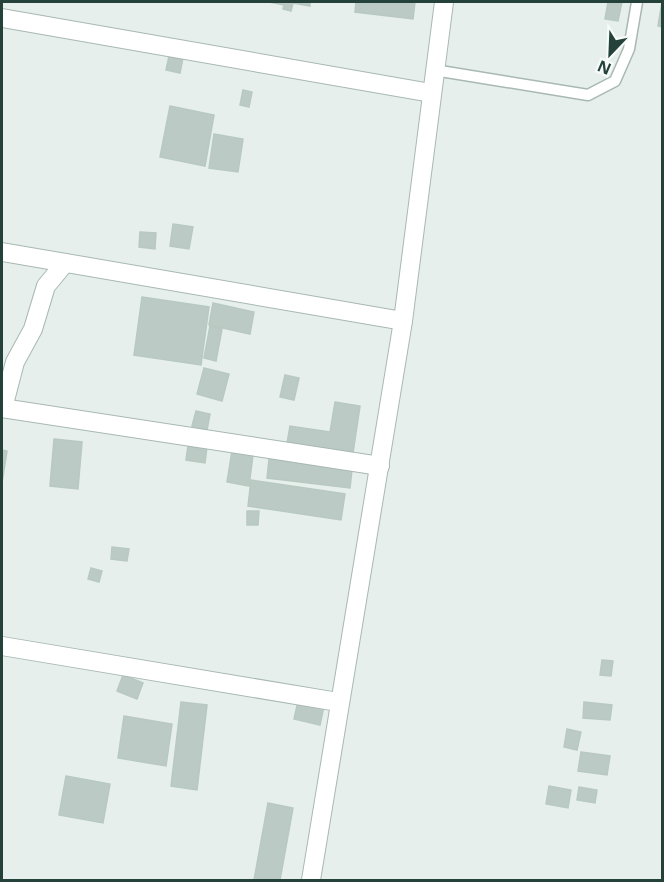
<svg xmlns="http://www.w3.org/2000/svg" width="664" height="882" viewBox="0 0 664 882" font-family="'Noto Sans',sans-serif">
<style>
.building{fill:#bbcac4;stroke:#b8c9c2;stroke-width:1.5}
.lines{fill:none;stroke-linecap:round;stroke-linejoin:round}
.service-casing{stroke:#a8b8b2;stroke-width:13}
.minor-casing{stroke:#a8b8b2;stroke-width:20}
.service{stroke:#fff;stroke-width:10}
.minor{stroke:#fff;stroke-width:18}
</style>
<rect width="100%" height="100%" fill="#e6efeb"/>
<g class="building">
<path d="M269 2H310V6L293 3 291 11 283 9 284 5Z"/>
<path d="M356 2H415L413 19 355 12Z"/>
<path d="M608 2H622L618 21 605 19Z"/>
<path d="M662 2V27L658 26Z"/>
<path d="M169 56 183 58 180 73 166 70Z"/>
<path d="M243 90 252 92 249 107 240 105Z"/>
<path d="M170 106 214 115 205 166 160 157Z"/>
<path d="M214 134 243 139 238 172 209 168Z"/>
<path d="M173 224 193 227 189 249 170 246Z"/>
<path d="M140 232 156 233 155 249 139 247Z"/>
<path d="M142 297 209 307 201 365 134 355Z"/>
<path d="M213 303 254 312 250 334 209 325Z"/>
<path d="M210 326 222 329 216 361 204 358Z"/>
<path d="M204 368 229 374 222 401 197 394Z"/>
<path d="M285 375 299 378 294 400 280 397Z"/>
<path d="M335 402 360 406 353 453 287 443 290 426 330 432Z"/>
<path d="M196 411 210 414 207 430 192 426Z"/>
<path d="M54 439 82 442 78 489 50 486Z"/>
<path d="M188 445 207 447 205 463 186 460Z"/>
<path d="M2 450 7 451 2 483Z"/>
<path d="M232 451 253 455 249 486 227 482Z"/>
<path d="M269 459 352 470 350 488 267 478Z"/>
<path d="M251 480 345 494 341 520 248 506Z"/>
<path d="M247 511H259L258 525H247Z"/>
<path d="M112 547 129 549 127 561 111 559Z"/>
<path d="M91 568 102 571 99 582 88 579Z"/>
<path d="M602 660 613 661 611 676 600 675Z"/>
<path d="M123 675 143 683 137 699 117 691Z"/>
<path d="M298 701 324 706 320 725 294 719Z"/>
<path d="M181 702 207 705 197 790 171 786Z"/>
<path d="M584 702 612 705 610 720 583 718Z"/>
<path d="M124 716 172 724 166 766 118 758Z"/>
<path d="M567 729 581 732 577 750 564 747Z"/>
<path d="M581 752 610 756 607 775 578 771Z"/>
<path d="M66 776 110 784 103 823 59 815Z"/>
<path d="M549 786 571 790 568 808 546 804Z"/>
<path d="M579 787 597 790 595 803 577 800Z"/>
<path d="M268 803 293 808 280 880H254Z"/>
</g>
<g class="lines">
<defs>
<path id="service" d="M434 70 588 95 615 81 629 49 637 2"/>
<g id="minor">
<path d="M2 18 431 93"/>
<path d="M2 252 403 321"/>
<path d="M2 408 380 466"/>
<path d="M3 408 15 362 33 329 46 286 65 263"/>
<path d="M2 646 338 702"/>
<path d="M311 880 403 321 444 2"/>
</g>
</defs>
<use href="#service" class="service-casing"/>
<use href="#minor" class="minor-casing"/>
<use href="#service" class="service"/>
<use href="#minor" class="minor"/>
</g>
<rect width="664" height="882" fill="none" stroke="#24423a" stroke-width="6"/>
<g transform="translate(610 54) rotate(203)" stroke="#f7fbf9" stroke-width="4.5" paint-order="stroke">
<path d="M0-4.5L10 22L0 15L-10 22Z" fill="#24423a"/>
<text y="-9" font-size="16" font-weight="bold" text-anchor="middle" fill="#24423a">N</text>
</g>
</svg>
